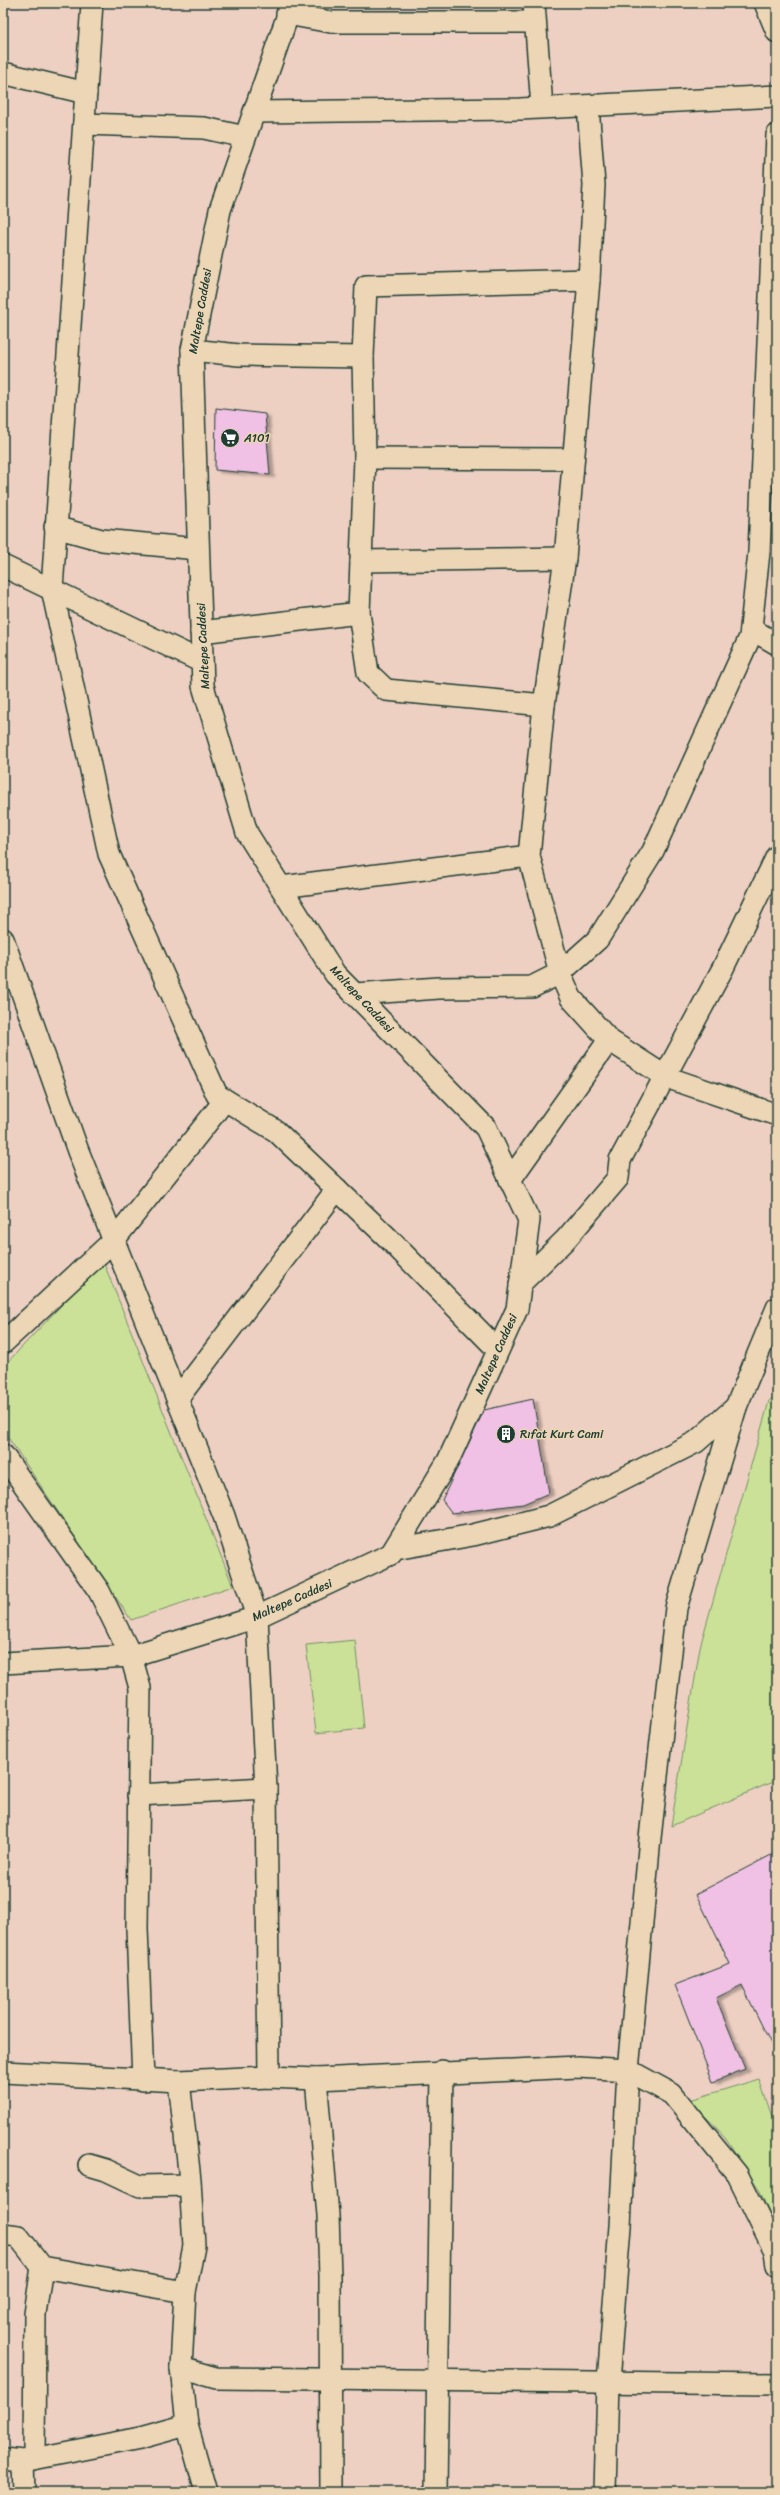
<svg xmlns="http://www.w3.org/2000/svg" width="780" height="2495" viewBox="0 0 780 2495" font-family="Sriracha,sans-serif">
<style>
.green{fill:#cae197;stroke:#748f66}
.building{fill:#f0c1e4;stroke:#1f3d34;filter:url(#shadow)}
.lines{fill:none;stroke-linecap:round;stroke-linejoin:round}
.minor-casing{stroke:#1f3d34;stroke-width:24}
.minor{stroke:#edd6b5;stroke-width:21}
.labels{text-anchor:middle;stroke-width:3;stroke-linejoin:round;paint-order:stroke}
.street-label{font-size:12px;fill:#1f3d34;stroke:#edd6b5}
.poi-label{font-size:12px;fill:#1f3d34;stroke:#edd6b5;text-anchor:start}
</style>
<defs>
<filter id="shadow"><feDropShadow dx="4.5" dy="2.5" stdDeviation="1" flood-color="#0004"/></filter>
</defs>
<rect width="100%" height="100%" fill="#eed0c3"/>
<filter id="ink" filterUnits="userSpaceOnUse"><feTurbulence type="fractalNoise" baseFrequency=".025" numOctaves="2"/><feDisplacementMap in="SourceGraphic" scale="8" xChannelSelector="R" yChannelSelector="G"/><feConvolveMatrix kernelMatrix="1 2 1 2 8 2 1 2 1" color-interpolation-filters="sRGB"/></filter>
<g filter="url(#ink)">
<g class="green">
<path d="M103 1261 233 1586 131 1620 3 1430V1367Z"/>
<path d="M777 1393V1780L671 1826 700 1647 769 1401Z"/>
<path d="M355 1640 364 1728 316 1733 306 1645Z"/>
<path d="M759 2079 777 2131V2231L759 2189 725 2137 690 2100Z"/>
</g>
<g class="building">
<path d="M216 408 265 414 270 475 215 470Z"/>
<path d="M533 1399 549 1493 523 1504 452 1513 442 1500 484 1410Z"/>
<path d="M777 1852V2056L742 1985 716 1998 745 2069 713 2082 675 1985 730 1964 696 1894Z"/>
</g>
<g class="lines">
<defs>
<g id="minor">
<path d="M92 3 52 589 109 854 217 1095 276 1131 386 1236 498 1350"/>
<path d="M534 3 542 107"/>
<path d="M765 3 777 32"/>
<path d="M287 14 331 22H535"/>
<path d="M3 73 86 93"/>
<path d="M588 106 594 185 589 280 565 558 544 705 529 856 560 973 571 998 609 1040 666 1077 777 1115"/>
<path d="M254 112 520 109 777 96"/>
<path d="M84 124 204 128 245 137"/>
<path d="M192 350 239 355 363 357"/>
<path d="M365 458 572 459"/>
<path d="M55 527 102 540 198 549"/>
<path d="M361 561 565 558"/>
<path d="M3 566 202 662"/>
<path d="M751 629 777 644"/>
<path d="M201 632 359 613"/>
<path d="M544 705 386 690 368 673 359 613 365 458 363 357 366 286 589 280"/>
<path d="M281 887 529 856"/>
<path d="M3 939 78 1151 224 1516 257 1617 266 1788"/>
<path d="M355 994 439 988 532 987 560 973 598 939 653 851 750 637 759 552 777 135"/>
<path d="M510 1180 609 1040"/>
<path d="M520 1284 566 1239 618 1178 620 1160 723 968 777 856"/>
<path d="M3 1343 114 1240 225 1100"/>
<path d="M178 1398 337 1189"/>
<path d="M3 1455 99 1591 131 1656 140 1688 137 1928 143 2080"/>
<path d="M395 1549 473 1535 549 1516 696 1442 736 1407"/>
<path d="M3 1663 131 1656 257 1617 391 1554 448 1461 517 1309 529 1220 486 1128 335 974 247 833 203 686 192 350 220 210 292 3"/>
<path d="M138 1795 266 1788 269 2077"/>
<path d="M3 2072 179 2081 269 2077 316 2079 578 2067 628 2070 672 2094 737 2174 775 2251 777 2266"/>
<path d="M316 2079 328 2215 330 2276 331 2492"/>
<path d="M179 2081 190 2180 194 2246 185 2292 181 2368 187 2425 206 2492"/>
<path d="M89 2165 106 2170 140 2186 190 2185"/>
<path d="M3 2234 18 2236 42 2267 185 2292"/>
<path d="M181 2368 216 2378 777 2384"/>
<path d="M3 2459 23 2461 140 2438 187 2425"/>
<path d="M34 2459 35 2314 42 2267"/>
<path d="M23 2461 24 2492"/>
<path d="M436 2492 442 2071"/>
<path d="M605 2492 608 2382 620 2226 628 2070 650 1838 676 1608 736 1407 777 1308"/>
</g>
</defs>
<use href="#minor" class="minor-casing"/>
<use href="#minor" class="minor"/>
</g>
</g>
<defs>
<symbol id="supermarket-disc" viewBox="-11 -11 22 22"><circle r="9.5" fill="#1f3d34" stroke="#edd6b5"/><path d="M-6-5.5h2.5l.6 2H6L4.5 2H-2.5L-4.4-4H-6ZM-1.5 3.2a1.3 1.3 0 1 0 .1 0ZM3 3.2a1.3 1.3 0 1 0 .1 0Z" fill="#fff"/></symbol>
<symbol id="building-disc" viewBox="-11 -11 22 22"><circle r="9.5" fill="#1f3d34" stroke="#edd6b5"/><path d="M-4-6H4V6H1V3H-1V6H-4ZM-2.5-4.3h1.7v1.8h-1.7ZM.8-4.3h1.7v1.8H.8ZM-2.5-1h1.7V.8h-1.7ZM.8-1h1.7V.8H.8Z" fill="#fff"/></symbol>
</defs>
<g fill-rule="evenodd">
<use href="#supermarket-disc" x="219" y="427" width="22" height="22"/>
<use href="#building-disc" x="495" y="1423" width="22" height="22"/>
</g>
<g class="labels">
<g class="street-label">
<text transform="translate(200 311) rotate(-80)" y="4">Maltepe Caddesi</text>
<text transform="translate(203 646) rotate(-93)" y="4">Maltepe Caddesi</text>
<text transform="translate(362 999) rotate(47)" y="4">Maltepe Caddesi</text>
<text transform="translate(496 1354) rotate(-66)" y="4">Maltepe Caddesi</text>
<text transform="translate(292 1600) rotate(-24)" y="4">Maltepe Caddesi</text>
</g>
<g class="poi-label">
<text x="244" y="442">A101</text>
<text x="520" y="1438">Rıfat Kurt Cami</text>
</g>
</g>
<rect width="780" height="2495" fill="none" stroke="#edd6b5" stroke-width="16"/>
<rect x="8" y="8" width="764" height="2479" fill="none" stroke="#1f3d34" stroke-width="1.5" filter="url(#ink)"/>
</svg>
